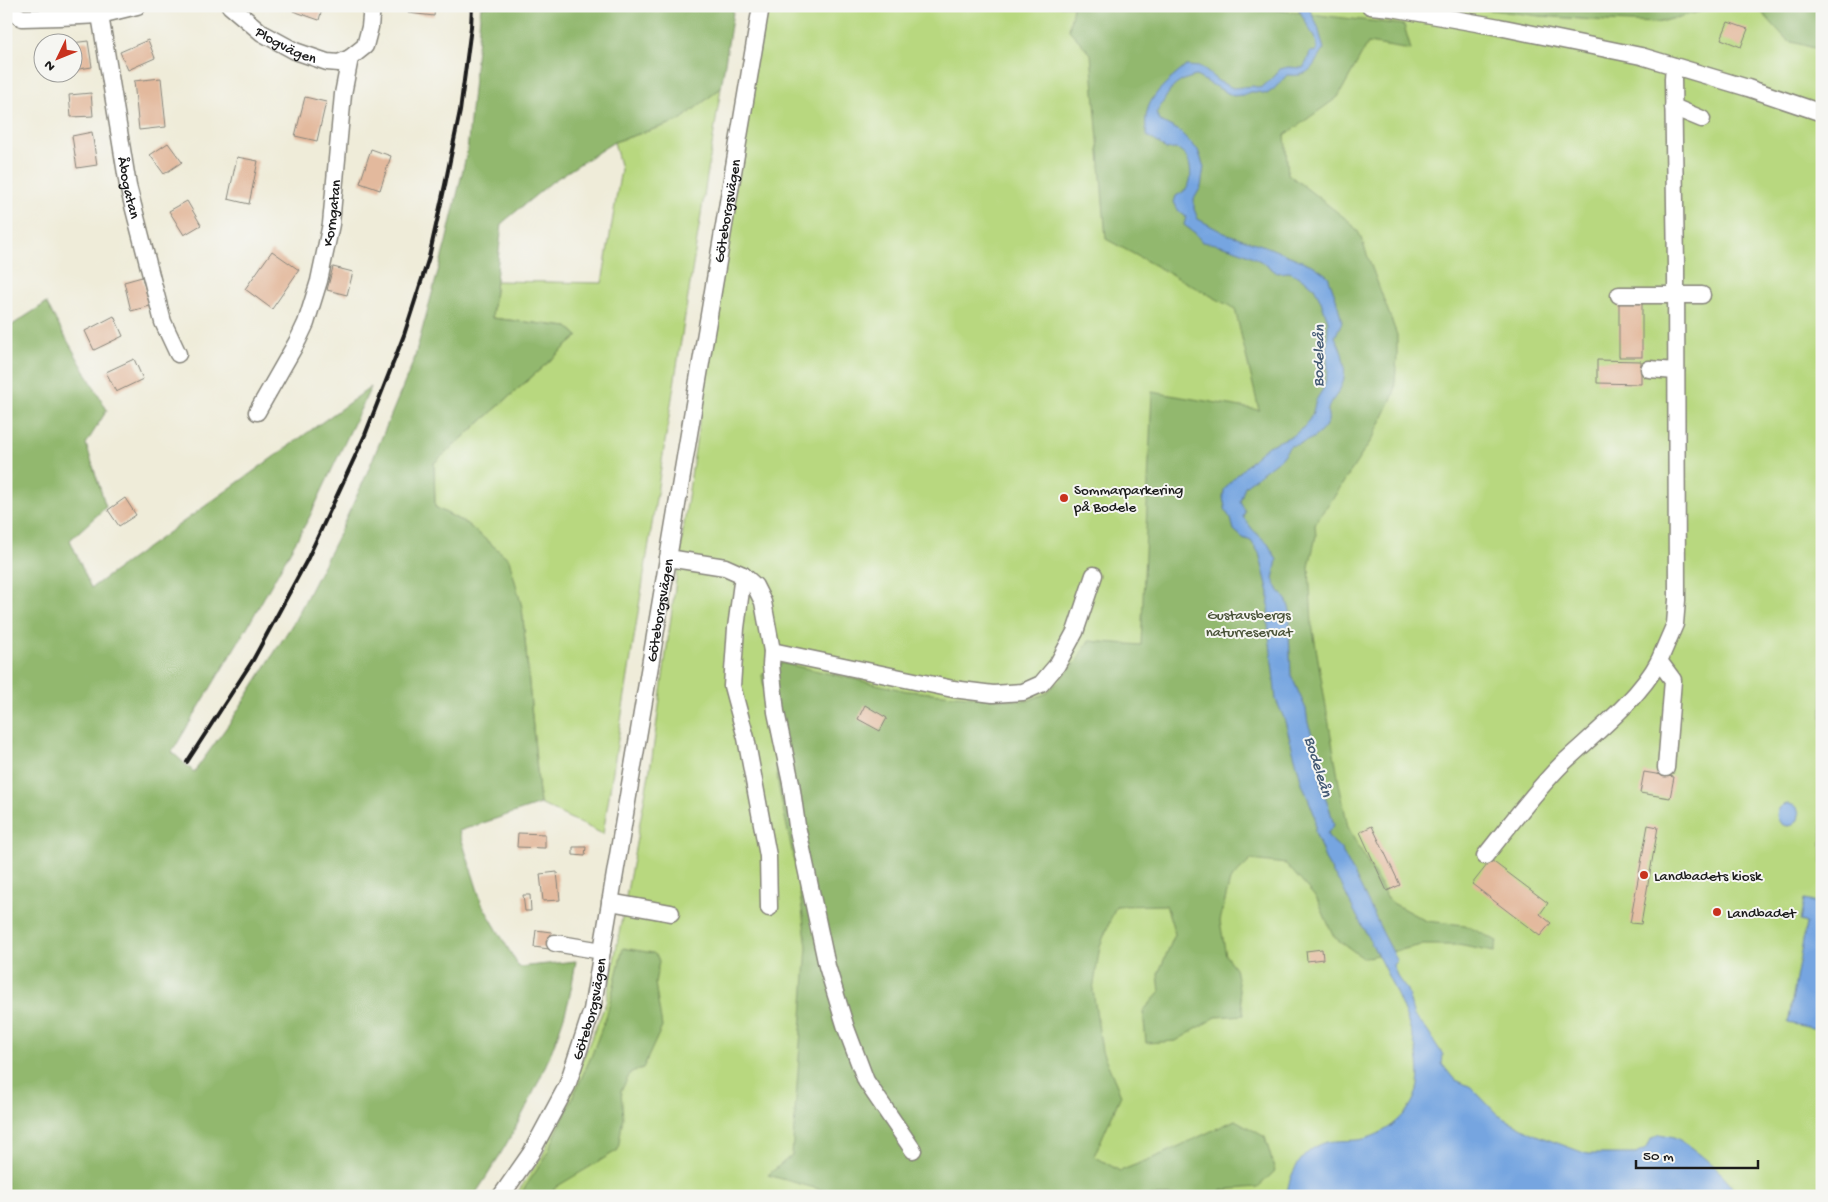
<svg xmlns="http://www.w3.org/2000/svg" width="1828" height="1202" viewBox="0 0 1828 1202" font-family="'Gochi Hand',sans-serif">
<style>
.green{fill:#b8d87f;stroke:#6a7a4e}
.forest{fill:#92b86e;stroke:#576a45}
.water{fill:#76a5e0;stroke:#49607e}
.building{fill:#e3b99d}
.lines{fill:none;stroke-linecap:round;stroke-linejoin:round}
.minor-casing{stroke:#86847a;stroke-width:19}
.minor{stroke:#fff;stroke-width:16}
.rail{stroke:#1c1c1c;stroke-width:4}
.poi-dot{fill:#c8321e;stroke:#f6f6f2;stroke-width:2}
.labels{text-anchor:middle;stroke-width:4;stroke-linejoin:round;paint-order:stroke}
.street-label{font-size:15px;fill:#1c1c1c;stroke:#f6f6f2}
.poi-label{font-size:15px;fill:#1c1c1c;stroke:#f6f6f2;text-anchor:start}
.park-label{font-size:15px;fill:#4b543a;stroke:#f6f6f2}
.water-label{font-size:16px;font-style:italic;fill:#445a74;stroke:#f6f6f2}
</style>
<rect width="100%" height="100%" fill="#f6f6f2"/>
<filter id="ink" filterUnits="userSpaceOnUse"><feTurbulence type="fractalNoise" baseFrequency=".02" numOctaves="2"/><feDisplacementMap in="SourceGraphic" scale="10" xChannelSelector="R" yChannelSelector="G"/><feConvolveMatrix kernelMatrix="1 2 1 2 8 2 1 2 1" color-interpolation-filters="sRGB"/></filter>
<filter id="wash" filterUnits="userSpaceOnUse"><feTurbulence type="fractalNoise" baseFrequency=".0096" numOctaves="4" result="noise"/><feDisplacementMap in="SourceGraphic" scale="20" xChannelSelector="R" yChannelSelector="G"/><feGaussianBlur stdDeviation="1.12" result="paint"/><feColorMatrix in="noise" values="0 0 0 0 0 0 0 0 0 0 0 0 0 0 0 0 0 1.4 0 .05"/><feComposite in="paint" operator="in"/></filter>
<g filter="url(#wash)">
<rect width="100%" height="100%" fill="#efecd9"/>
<g class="green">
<path d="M760 6H1822V1196H515L542 1156 606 1003 652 758 678 565Z"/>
<path d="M721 88 603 834 540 804 522 607 467 524 435 507 434 463 578 336 568 327 492 318 496 281 602 283 621 169 614 142 679 121Z"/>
</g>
<g class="forest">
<path d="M481 6H734L721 88 679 121 614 142 553 181 502 223 492 318 568 327 578 336 434 463 435 507 467 524 509 559 522 607 540 804 459 831 482 904 519 967 576 961C573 977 571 994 566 1010 546 1075 512 1139 474 1196H6V329L46 303 107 410 86 444 106 507 70 540 91 588 371 387 309 518 249 624 172 752 194 772 231 721 295 620 336 540 364 480 414 360 446 242 467 152Z"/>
<path d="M1073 6H1242L1404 25 1411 50 1368 43 1338 97 1285 135 1288 174 1350 222 1359 233 1397 335V356L1394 394 1374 436 1334 497 1321 514 1315 525 1316 536 1309 567 1312 624 1339 783 1348 827 1389 901 1426 921 1465 925 1497 941 1494 952 1458 945H1422L1363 958 1334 937 1317 899 1286 864 1251 860 1230 880 1220 921 1226 956 1235 968 1244 1015 1216 1017 1176 1041 1146 1043 1143 1011 1160 992 1158 974 1175 934 1166 905 1116 906 1100 946 1093 990 1102 1051 1121 1095 1094 1156 1120 1171 1160 1155 1235 1120 1265 1137 1275 1171 1258 1187 1221 1190 1220 1196H837L829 1192 768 1175 792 1155 807 947 798 879 779 789 772 732 762 675 782 663 907 691 1027 701 1047 693 1077 661 1089 641 1141 645 1152 392 1259 410 1235 309 1106 239 1091 54 1069 30Z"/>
<path d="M1458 6H1822V50L1788 41 1758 8H1713L1657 23 1607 21 1540 16Z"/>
<path d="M623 948 653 953 657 956 659 961 655 983 662 1027 643 1068 631 1072 621 1091 623 1117 618 1150 556 1187 549 1196H519L545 1158 591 1057 607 1014Z"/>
</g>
<g class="water">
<path d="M1297 6H1308L1318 27 1324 49C1317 57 1314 70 1303 74 1299 76 1292 75 1287 75L1274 89 1267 94 1257 92H1250L1243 95 1233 96 1196 76C1169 83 1170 93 1156 113L1160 121 1178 130 1198 150 1204 167 1201 187 1194 199V209L1198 219 1224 233 1265 246 1314 266 1328 276 1336 298 1342 322 1335 337C1343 351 1349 374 1340 389 1337 396 1330 402 1328 409 1327 413 1329 418 1328 421 1322 436 1304 444 1290 446L1281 458 1245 486 1240 501 1245 511 1243 517 1253 530 1268 544 1277 560 1273 579 1279 591 1287 601 1291 614 1289 632 1291 675 1306 709 1308 723 1315 743 1321 769V787L1330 810 1334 825 1327 834C1332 843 1338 844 1342 851 1362 886 1377 924 1397 960L1393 965 1398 978 1407 990 1414 1016 1426 1029 1443 1055 1442 1064 1454 1079 1471 1087 1498 1115 1536 1135 1587 1154H1636L1647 1148 1651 1139 1659 1134C1665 1135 1673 1136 1678 1139 1694 1148 1732 1179 1738 1196H1287C1288 1174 1303 1150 1324 1143 1334 1140 1347 1141 1358 1140 1381 1137 1407 1118 1415 1096 1436 1043 1364 936 1342 886L1334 875 1326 861 1315 832V816L1302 783 1284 718 1276 700 1268 624 1269 593 1259 553 1251 541 1243 538 1234 530 1231 519 1226 512 1223 498 1224 490 1230 482 1255 457 1268 446 1294 435 1305 426 1312 415 1316 400 1323 389 1328 372 1327 357 1328 321 1320 299 1313 286 1298 276 1289 272 1277 273C1256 255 1229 245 1202 242L1195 233 1184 225 1186 217 1178 210 1174 202 1176 196C1179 194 1184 192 1186 189 1194 181 1191 158 1182 152 1178 148 1172 149 1166 150L1160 144 1147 136C1140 100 1162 87 1186 66L1201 67 1218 81 1233 88 1253 86 1261 88 1275 76 1280 69 1288 67 1303 68 1307 61 1310 52 1317 51V43Z"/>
<circle cx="1788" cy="815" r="11"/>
<path d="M1804 900 1822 904V1030L1788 1023 1806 923 1800 921Z"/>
</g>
<g id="blocks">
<g class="building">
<path d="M294 6H323L319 20 293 11Z"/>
<path d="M409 6H435L434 16 408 13Z"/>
<path d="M1728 22 1748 29 1741 47 1721 39Z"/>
<path d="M148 40 155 58 128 70 120 52Z"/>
<path d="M88 41 92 67 72 70V43Z"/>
<path d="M161 78 166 127 139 130 134 81Z"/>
<path d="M91 93 93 116 71 117 69 95Z"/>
<path d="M305 97 326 102 317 141 295 136Z"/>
<path d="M92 132 97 165 77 168 72 136Z"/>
<path d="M168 143 182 162 164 174 150 155Z"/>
<path d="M371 149 391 156 380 190 360 183Z"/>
<path d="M237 157 258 161 249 204 228 199Z"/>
<path d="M187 201 201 225 184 235 169 211Z"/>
<path d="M272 251 299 270 272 309 245 289Z"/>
<path d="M333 267 353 272 347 295 327 290Z"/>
<path d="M142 277 150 306 131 311 124 282Z"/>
<rect x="1619" y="301" width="23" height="56"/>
<path d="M114 316 123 336 94 350 85 331Z"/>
<path d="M134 359 143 379 116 392 106 372Z"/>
<path d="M1597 360 1641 361V384L1597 383Z"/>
<path d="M125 498 136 515 119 526 108 510Z"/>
<path d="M865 705 887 718 880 731 858 719Z"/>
<path d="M1644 772 1674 777 1670 798 1640 793Z"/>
<path d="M1648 825 1658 827 1641 924 1630 923Z"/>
<path d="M1372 826 1400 885 1387 891 1360 832Z"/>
<path d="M518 833 545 834V848L517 847Z"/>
<path d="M573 847H586L585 856 573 855Z"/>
<path d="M1491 860 1548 903 1540 914 1551 923 1540 936 1472 884Z"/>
<path d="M557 872 560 900 543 901 540 874Z"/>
<path d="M523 895H530L531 911H525Z"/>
<path d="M536 930 551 932 549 949 534 947Z"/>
<path d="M1322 949 1323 959 1307 961 1306 951Z"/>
</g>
</g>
</g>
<g filter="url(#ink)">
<use href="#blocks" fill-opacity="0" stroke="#86847a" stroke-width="1"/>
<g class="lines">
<defs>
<g id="minor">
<path id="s1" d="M230 6 262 33 295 51 327 62 339 63 350 58"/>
<path d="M1370 6 1392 8 1499 27 1641 56 1748 88 1822 113"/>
<path d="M6 9 22 18 60 17 100 15 137 6"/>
<path id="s2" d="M100 15 128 186 163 322 178 354"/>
<path d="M1673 107 1702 119"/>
<path d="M1619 295H1702"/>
<path d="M1649 369 1676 371"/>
<path id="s3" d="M257 412 298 340 306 323 319 281 331 224 343 94 350 58 365 46 370 27 372 6"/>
<path d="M668 558 725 567 743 575 755 586 763 602 772 651 771 665 776 712 791 783 797 826 827 966 846 1028 866 1081 913 1150"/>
<path d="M743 575 736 628 732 686 746 738 768 856 769 908"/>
<path d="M772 651 953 689 993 694 1023 692 1041 684 1057 665 1075 632 1094 575"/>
<path d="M1666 768 1673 680 1659 661 1675 624 1677 600 1676 266 1673 79 1674 66"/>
<path d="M1485 856C1510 825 1534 792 1562 764 1594 734 1639 699 1659 661"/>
<path d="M610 902 671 913"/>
<path d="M555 943 602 951"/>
<path id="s4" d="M501 1196 531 1153 567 1086 592 1010 761 6"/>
</g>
</defs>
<use href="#minor" class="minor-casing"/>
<use href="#minor" class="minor"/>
<path class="rail" d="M187 762 253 660 307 560 365 435 404 335 429 257 445 185 460 111 471 27 472 6"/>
</g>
</g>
<g class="poi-dot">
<circle cx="1064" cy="498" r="5"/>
<circle cx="1644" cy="875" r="5"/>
<circle cx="1717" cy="912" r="5"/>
</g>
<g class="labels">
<g class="street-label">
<text dy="5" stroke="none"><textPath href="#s1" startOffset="69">Plogvägen</textPath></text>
<text dy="5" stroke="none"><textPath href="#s2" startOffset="175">Åbogatan</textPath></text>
<text dy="5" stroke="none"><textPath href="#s3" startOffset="215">Korngatan</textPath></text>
<text dy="5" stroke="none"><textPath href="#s4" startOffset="1019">Göteborgsvägen</textPath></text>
<text dy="5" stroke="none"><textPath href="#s4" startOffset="614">Göteborgsvägen</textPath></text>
<text dy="5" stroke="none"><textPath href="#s4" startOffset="209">Göteborgsvägen</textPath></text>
</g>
<g class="poi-label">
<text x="1074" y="494">Sommarparkering<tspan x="1074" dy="17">på Bodele</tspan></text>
<text x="1654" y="880">Landbadets kiosk</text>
<text x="1727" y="917">Landbadet</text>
</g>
<g class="park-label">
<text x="1249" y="619">Gustavsbergs<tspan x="1249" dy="17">naturreservat</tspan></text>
</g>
<g class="water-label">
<text transform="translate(1317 356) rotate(-89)" y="6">Bodeleån</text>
<text transform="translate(1320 766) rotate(73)" y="6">Bodeleån</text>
</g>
</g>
<rect width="1828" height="1202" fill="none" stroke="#f6f6f2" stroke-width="25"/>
<g transform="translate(58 58) rotate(227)"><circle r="24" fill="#f6f6f2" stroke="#9f9f9c"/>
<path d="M0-4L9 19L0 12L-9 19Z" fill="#c8321e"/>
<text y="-8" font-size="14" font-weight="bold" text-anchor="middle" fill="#1c1c1c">N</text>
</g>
<path d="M1636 1160v8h122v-8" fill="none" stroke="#1c1c1c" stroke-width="2.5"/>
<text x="1643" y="1160" font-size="15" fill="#1c1c1c" stroke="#f6f6f2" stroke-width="4" paint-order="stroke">50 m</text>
</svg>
